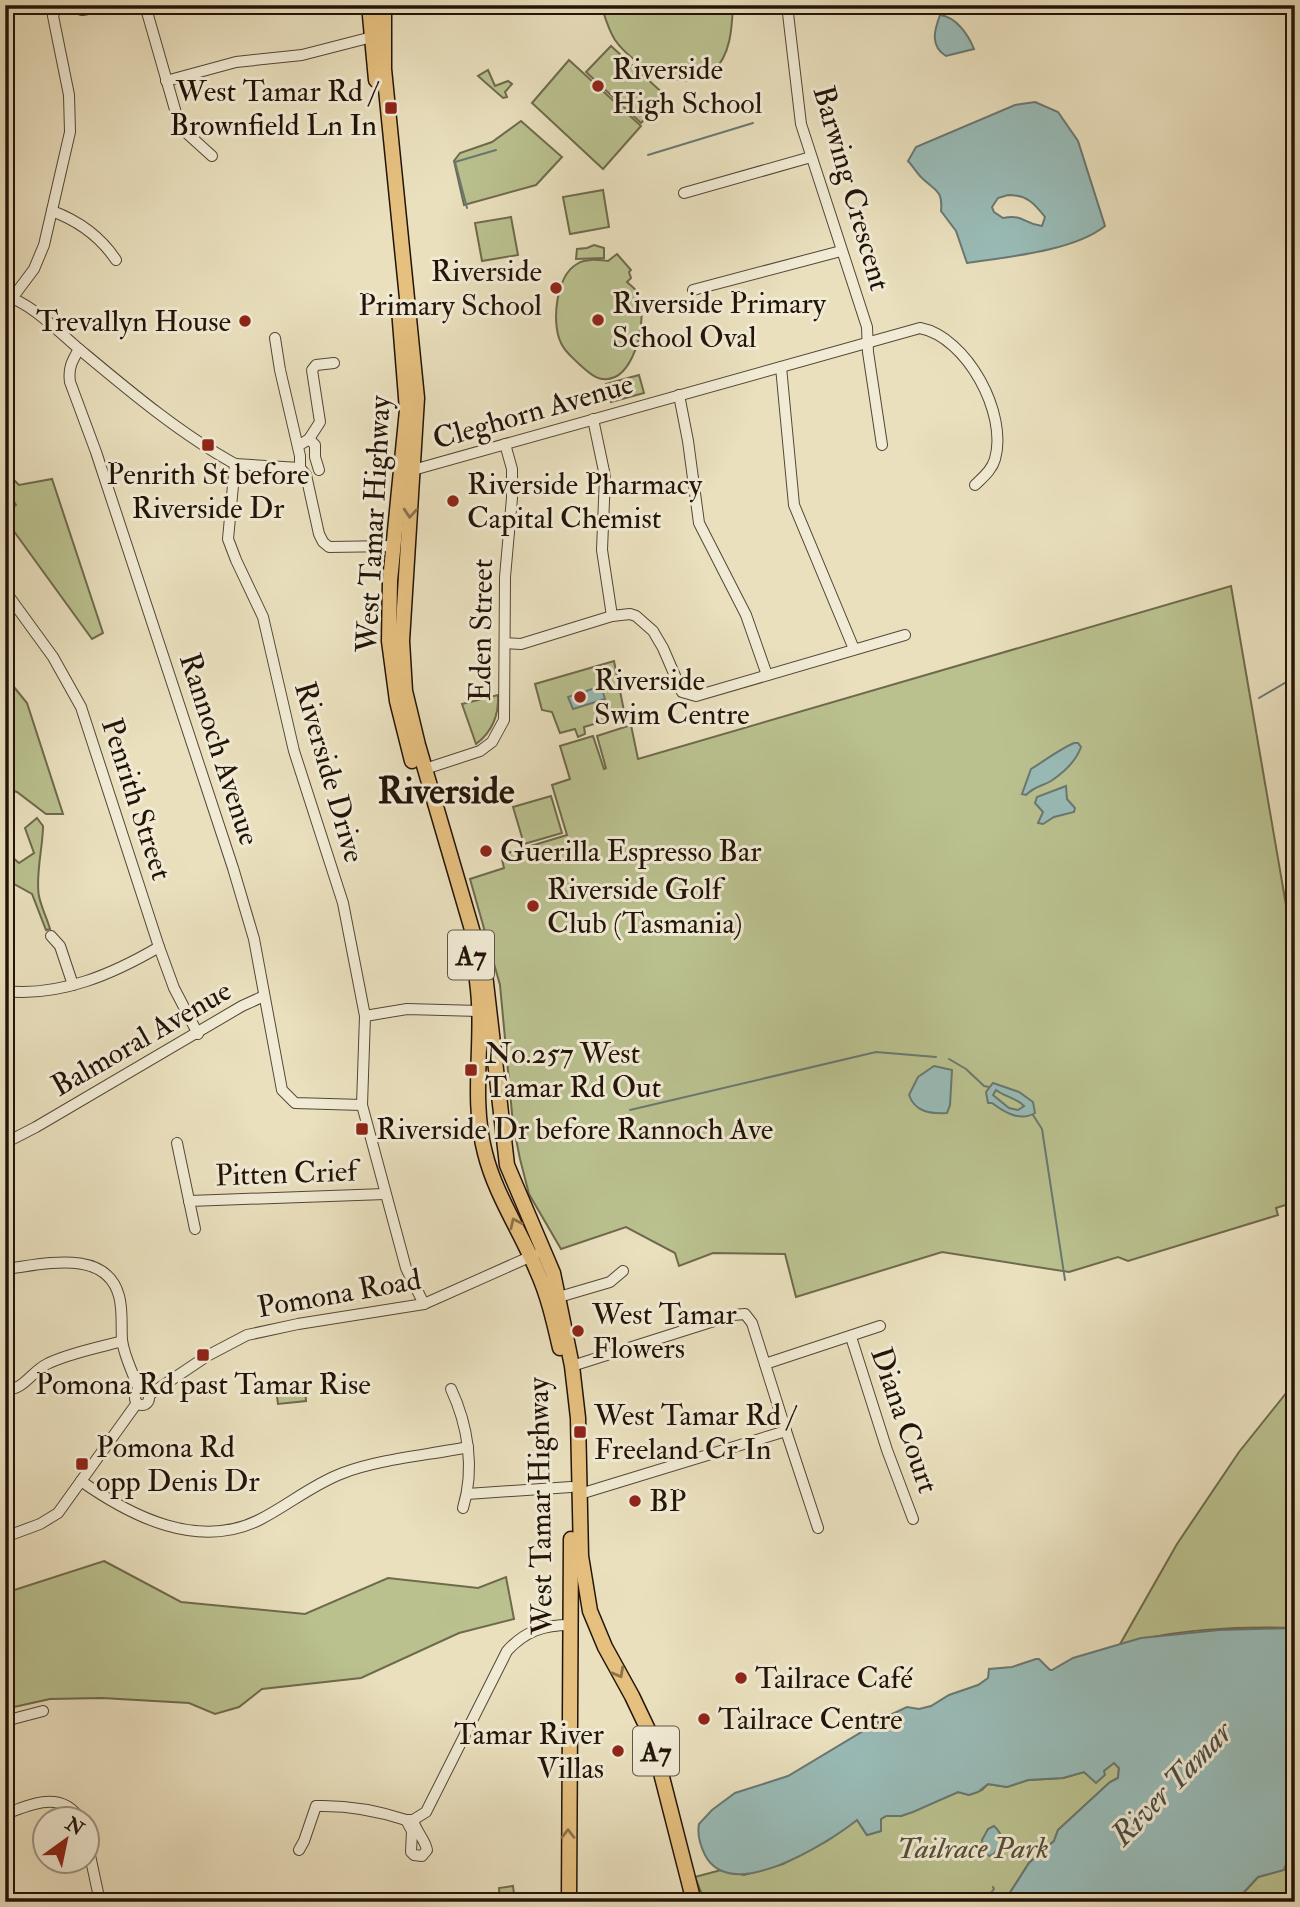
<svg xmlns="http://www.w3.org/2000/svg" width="1300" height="1907" viewBox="0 0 1300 1907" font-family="'IM FELL Double Pica',serif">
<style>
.green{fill:#bac18f;stroke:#6e6a4c;stroke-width:2}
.water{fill:#99bcb8;stroke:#697872;stroke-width:2;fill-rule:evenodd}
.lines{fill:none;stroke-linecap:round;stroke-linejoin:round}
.stream{stroke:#697872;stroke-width:2}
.minor-casing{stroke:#544636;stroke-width:12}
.highway-casing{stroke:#221308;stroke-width:17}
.minor{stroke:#f1ebd5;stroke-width:10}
.highway{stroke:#e5c07f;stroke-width:14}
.oneway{stroke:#8d7249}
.poi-dot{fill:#8f2418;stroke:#f1ebd5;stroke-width:2.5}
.labels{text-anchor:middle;stroke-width:6;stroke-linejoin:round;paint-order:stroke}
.shield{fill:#f1ebd5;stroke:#605446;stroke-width:2}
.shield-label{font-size:28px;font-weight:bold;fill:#221308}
.poi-label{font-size:30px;fill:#221308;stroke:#f1ebd5;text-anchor:start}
.street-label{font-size:30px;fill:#221308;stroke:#f1ebd5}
.park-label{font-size:30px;font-style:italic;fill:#575037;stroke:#f1ebd5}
.water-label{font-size:32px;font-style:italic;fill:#4c4e46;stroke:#f1ebd5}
.district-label{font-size:37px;font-weight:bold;fill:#221308;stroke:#f1ebd5}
</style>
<rect width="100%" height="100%" fill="#eae0be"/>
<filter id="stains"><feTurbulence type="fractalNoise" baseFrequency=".00286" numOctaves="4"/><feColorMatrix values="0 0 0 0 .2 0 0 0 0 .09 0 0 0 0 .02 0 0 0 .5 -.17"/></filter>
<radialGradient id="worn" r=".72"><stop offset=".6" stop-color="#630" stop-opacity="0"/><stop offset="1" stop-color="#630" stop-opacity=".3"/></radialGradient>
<g class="green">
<path d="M601 5H733C732 26 731 56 713 71 685 96 633 66 615 40 608 29 605 17 601 5Z"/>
<path d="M611 46 666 96 641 123 586 72Z"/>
<path d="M569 60 641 126 603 169 532 103Z"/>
<path d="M488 70 495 86 508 81 512 84 505 92 507 97 503 98 478 76Z"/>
<path d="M521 121 562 157 536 185 464 205 454 161 460 153 492 142Z"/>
<path d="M603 190 609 227 570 234 563 197Z"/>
<path d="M511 217 518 255 482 261 475 223Z"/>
<path d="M594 245 604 248V258L576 259 577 249 587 248Z"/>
<path d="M617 254 631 270 629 272 631 278 627 282C630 285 636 289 638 294 648 314 637 367 615 377 599 384 589 373 578 363 572 357 565 352 561 343 551 323 556 276 577 264 585 258 599 260 608 261Z"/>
<path d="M639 375 644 393 611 402 606 384Z"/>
<path d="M5 471 19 485 52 479 103 633 92 639 5 519V512L16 505 5 487Z"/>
<path d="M1231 586 1295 957V1202L1276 1208 1278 1215 1128 1261 1118 1257 1069 1272 942 1252 796 1297 785 1254 713 1253 679 1266 675 1253 626 1227 561 1249 529 1194 520 1159 513 1124 500 985 470 879 504 868 501 855 567 835 552 785 570 779 560 746 593 736 604 769 606 768 597 736 631 725 638 759Z"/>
<path d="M614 661 624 711 611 714V719L584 727 585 734 578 737 575 729 560 733 552 712 542 710 535 684Z"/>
<path d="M5 676 27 703 63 814H46L17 792 5 788Z"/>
<path d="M498 695C499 715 492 732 476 744L462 704Z"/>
<path d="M551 796 562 833 524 844 513 807Z"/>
<path d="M37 818 43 826C43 847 35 877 39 896 41 907 47 918 50 929L46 930 32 894 5 879V851L19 863 34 853 25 828Z"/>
<path d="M1295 1382V1628C1243 1626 1167 1629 1119 1646L1177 1544 1239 1452Z"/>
<path d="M305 1387 306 1401 278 1404 276 1390Z"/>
<path d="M104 1561 181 1602 305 1614 388 1578 478 1588 506 1577 514 1619 459 1633 361 1678 262 1689 239 1707 215 1714 189 1703 102 1698 50 1699 5 1709V1593Z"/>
<path d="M1110 1763H1114L1119 1768 1118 1778 1110 1782 1058 1830 1054 1841 1029 1863 1004 1902H705L695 1877 721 1870 744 1875 783 1864 827 1841 857 1820 867 1835 881 1831V1819L886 1816H901L958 1792 969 1795 982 1790 988 1784 1007 1787 1028 1780 1063 1778 1084 1772 1088 1775 1104 1771Z"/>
<path d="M1295 1858V1902H1235L1258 1877 1283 1870 1287 1861Z"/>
<path d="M513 1886 515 1902H500L499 1888Z"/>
</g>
<g class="water">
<path d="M940 15C956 17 968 34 974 49L946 56C930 46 934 31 940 15Z"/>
<path d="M1035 102 1058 112 1078 141 1105 226C1074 251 1007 257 967 263L956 231 941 211C943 191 936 191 923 179 917 174 913 166 908 161L916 147 1015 105ZM1008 195C1027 195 1034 203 1045 217L1042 226C1023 224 1025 214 1003 218L994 212 992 207 998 198Z"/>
<path d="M601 686 605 699 573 709 568 697Z"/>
<path d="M1074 743H1078L1081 747C1076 761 1063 773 1051 781 1041 787 1036 785 1026 795L1022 794 1031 769C1046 760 1058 750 1074 743Z"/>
<path d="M1066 786 1067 799 1075 808 1074 812 1054 817 1043 824 1038 823 1043 812 1035 803 1037 797Z"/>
<path d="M934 1066 952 1070 950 1105 947 1113C930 1114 915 1112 909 1095L918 1077Z"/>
<path d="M993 1083 1019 1092 1033 1102 1035 1113C1020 1122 1004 1112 992 1103H988L986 1092ZM996 1090C1005 1097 1017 1098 1024 1106L1018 1110 1009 1108 993 1095Z"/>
<path d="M1295 1628V1858L1287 1861 1284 1870 1258 1877 1235 1902H1004L1029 1863 1054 1841 1058 1830 1110 1782 1118 1778 1119 1768 1114 1763 1104 1771 1105 1775 1096 1783 1084 1772 1063 1778 1028 1780 1007 1787 988 1784 978 1792 969 1795 958 1792 913 1812 901 1816H886L881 1819V1831L867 1835 857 1820C828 1843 731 1905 705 1855 700 1845 697 1835 699 1824L712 1810 735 1793 788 1776 890 1715 907 1707 919 1709 931 1706 949 1695 978 1685 988 1678 989 1669 1012 1667 1036 1659H1039L1050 1670H1052L1073 1658 1141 1638 1219 1630Z"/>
<path d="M994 1826C1005 1836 1002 1843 994 1854L989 1856 984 1853 982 1840 988 1829Z"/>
</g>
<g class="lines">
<g class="stream">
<path d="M648 155 753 123"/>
<path d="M467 208 455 162 496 150"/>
<path d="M1259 698 1295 677"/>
<path d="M949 1059 966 1069 984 1086 989 1087"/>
<path d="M630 1110 876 1052 936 1057"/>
<path d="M1033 1115 1042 1129 1065 1280"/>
<path d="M987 1902 986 1899 994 1889 993 1887"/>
</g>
<defs>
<g id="minor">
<path d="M63 5 82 10 111 5"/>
<path d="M145 5 180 127 212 156"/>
<path d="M787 5 801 124 867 327 868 352 882 445"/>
<path d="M166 81 236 62 302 55 372 37"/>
<path d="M684 193 811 157"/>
<path d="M52 211C79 221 100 236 116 260"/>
<path d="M693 290 841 251"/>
<path d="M5 296C30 302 59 332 79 349 127 389 180 434 235 464"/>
<path d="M13 297 34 269 44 245 70 132 69 95 53 16 57 5"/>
<path d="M275 338 280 370 300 456V468"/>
<path d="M79 349C72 361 68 368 70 382L96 452 233 868 254 939 282 1090 295 1103 362 1105"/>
<path d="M781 367 794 505 854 649"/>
<path d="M679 395 688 441 699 523 746 615 767 675"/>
<path d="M593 419 605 476 602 550 612 616"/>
<path d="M309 439 315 445V457L319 470"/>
<path d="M298 446 309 439 320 422 312 370 316 365 334 363"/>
<path d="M413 470 920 328C967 337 1008 414 995 459 992 470 983 477 975 485"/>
<path d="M393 546 329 547 323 542 319 534 306 475 300 468 235 464 228 539 236 560 263 617 294 751 343 903 365 1016 362 1105 406 1268 424 1304"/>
<path d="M5 591 53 657 81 707 159 947 174 988 198 1034"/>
<path d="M505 643 521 644 612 616 630 614 636 616 653 631 663 648 682 692 696 696 905 635"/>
<path d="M425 769 480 751 492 742 504 720 505 577 512 498V469L505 444"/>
<path d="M51 936 60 946 73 985"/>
<path d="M5 991C60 997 113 974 159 947"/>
<path d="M365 1016 407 1009 479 1011"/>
<path d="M5 1143 36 1127 242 1006 264 996"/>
<path d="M177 1143 195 1229"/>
<path d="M189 1201 385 1194"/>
<path d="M5 1269C41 1265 106 1247 119 1296 123 1310 121 1325 122 1340 124 1357 134 1374 139 1391"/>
<path d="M559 1297 610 1282 623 1271"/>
<path d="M851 1337 887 1450 913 1519"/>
<path d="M765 1364 880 1326"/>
<path d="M572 1366 733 1315 745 1314 752 1323 786 1431 580 1494"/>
<path d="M451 1389C468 1425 475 1469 463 1508"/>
<path d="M5 1390C24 1390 31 1372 47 1364 69 1353 98 1348 122 1341"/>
<circle cx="142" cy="1398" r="7"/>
<path d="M149 1395 207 1356 247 1335 298 1324 424 1304 534 1255"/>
<path d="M786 1431 818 1528"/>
<path d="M81 1481C132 1517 198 1550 259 1520 287 1506 313 1484 343 1473 379 1459 429 1455 468 1447"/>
<path d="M467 1494 571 1487"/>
<path d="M5 1537 40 1524 58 1513 137 1403"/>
<path d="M5 1721 43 1711"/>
<path d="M5 1814C33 1804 61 1790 81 1820"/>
<path d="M406 1820 412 1831 411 1852 414 1855 422 1856 427 1850C425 1839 416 1832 413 1820"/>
<path d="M88 1846 100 1902"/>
<path d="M299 1850 304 1841 316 1806C348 1805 376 1810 406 1820H413L426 1812 507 1651C525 1631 544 1625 570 1625"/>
</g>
<g id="highway">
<path d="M369 5 376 80"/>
<path d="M384 5V69L388 109 417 398 402 641 405 691 418 745 485 974 507 1165 553 1273 572 1366 578 1418 581 1556 590 1611 605 1647 632 1696 652 1738 694 1902"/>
<path d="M399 309 407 410 390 581 389 641 397 701 412 761"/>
<path d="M477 981C485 1039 470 1096 485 1153 495 1194 521 1232 537 1271 548 1295 554 1322 560 1348"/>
<path d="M569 1902 571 1539"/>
</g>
</defs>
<use href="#minor" class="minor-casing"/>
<use href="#highway" class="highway-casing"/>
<use href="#minor" class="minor"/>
<use href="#highway" class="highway"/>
</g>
<defs><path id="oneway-chevron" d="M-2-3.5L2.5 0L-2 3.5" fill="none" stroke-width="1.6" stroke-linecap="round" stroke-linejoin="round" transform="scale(1.75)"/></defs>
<g class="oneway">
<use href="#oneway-chevron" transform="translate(410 513) rotate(94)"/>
<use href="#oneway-chevron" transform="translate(515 1223) rotate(-115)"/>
<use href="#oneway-chevron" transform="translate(619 1673) rotate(61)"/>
<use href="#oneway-chevron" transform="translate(568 1834) rotate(-90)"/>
</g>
<g class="poi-dot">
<circle cx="598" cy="86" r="7"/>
<rect x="384" y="101" width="14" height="14" rx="3.5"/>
<circle cx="556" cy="288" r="7"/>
<circle cx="598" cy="320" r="7"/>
<circle cx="245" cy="321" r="7"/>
<rect x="201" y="438" width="14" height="14" rx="3.5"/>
<circle cx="453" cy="501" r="7"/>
<circle cx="580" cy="697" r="7"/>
<circle cx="486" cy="851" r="7"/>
<circle cx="533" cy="906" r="7"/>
<rect x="464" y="1063" width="14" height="14" rx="3.5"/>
<rect x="355" y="1122" width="14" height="14" rx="3.5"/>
<circle cx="578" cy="1331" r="7"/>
<rect x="196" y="1348" width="14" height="14" rx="3.5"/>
<rect x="573" y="1425" width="14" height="14" rx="3.5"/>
<rect x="75" y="1457" width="14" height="14" rx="3.5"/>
<circle cx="635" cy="1501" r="7"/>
<circle cx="741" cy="1678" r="7"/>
<circle cx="704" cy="1719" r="7"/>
<circle cx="618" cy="1751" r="7"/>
</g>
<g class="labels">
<g class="shield">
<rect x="448" y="930.5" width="46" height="49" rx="5"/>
<rect x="633" y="1726.5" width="46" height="49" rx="5"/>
</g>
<g class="shield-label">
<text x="471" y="965">A7</text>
<text x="656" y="1761">A7</text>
</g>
<g class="poi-label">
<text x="612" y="79">Riverside<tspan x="612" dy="34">High School</tspan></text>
<text x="377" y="101" text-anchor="end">West Tamar Rd /<tspan x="377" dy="34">Brownfield Ln In</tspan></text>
<text x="542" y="281" text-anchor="end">Riverside<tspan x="542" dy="34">Primary School</tspan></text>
<text x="612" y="313">Riverside Primary<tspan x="612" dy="34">School Oval</tspan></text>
<text x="231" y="331" text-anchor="end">Trevallyn House</text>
<text x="208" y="484" text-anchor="middle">Penrith St before<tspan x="208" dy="34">Riverside Dr</tspan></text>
<text x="467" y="494">Riverside Pharmacy<tspan x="467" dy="34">Capital Chemist</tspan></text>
<text x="594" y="690">Riverside<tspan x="594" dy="34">Swim Centre</tspan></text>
<text x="500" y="861">Guerilla Espresso Bar</text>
<text x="547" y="899">Riverside Golf<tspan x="547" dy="34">Club (Tasmania)</tspan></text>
<text x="485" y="1063">No.257 West<tspan x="485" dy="34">Tamar Rd Out</tspan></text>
<text x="376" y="1139">Riverside Dr before Rannoch Ave</text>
<text x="592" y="1324">West Tamar<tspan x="592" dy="34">Flowers</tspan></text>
<text x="203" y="1394" text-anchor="middle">Pomona Rd past Tamar Rise</text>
<text x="594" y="1425">West Tamar Rd /<tspan x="594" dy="34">Freeland Cr In</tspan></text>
<text x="96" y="1457">Pomona Rd<tspan x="96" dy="34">opp Denis Dr</tspan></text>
<text x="649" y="1511">BP</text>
<text x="755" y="1688">Tailrace Café</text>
<text x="718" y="1729">Tailrace Centre</text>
<text x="604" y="1744" text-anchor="end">Tamar River<tspan x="604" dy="34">Villas</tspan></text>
</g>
<g class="street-label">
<text transform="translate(852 188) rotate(74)" y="10">Barwing Crescent</text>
<text transform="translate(533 411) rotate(-16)" y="10">Cleghorn Avenue</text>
<text transform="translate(373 524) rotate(-87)" y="10">West Tamar Highway</text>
<text transform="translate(481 630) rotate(-89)" y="10">Eden Street</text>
<text transform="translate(220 749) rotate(72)" y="10">Rannoch Avenue</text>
<text transform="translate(330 772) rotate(74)" y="10">Riverside Drive</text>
<text transform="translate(137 799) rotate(72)" y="10">Penrith Street</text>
<text transform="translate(141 1038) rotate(-30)" y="10">Balmoral Avenue</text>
<text transform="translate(286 1173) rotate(-2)" y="10">Pitten Crief</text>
<text transform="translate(339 1293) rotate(-10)" y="10">Pomona Road</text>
<text transform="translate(905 1420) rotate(71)" y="10">Diana Court</text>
<text transform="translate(540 1506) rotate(-91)" y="10">West Tamar Highway</text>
</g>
<g class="park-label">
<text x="973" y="1858">Tailrace Park</text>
</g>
<g class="water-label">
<text transform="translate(1171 1783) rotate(-46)" y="11">River Tamar</text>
</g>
<g class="district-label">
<text x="446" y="803">Riverside</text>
</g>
</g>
<rect width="1300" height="1907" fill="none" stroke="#eae0be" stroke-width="28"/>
<rect x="7" y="7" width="1286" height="1893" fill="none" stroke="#221308" stroke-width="3.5"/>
<rect x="14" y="14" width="1272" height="1879" fill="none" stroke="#221308" stroke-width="2"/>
<g transform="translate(66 1840) rotate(33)"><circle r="33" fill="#f1ebd5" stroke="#9e9583" stroke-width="2"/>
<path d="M0-5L12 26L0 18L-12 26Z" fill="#8f2418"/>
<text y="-10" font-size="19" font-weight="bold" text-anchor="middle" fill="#221308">N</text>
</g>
<rect width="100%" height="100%" filter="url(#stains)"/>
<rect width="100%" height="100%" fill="url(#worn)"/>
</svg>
